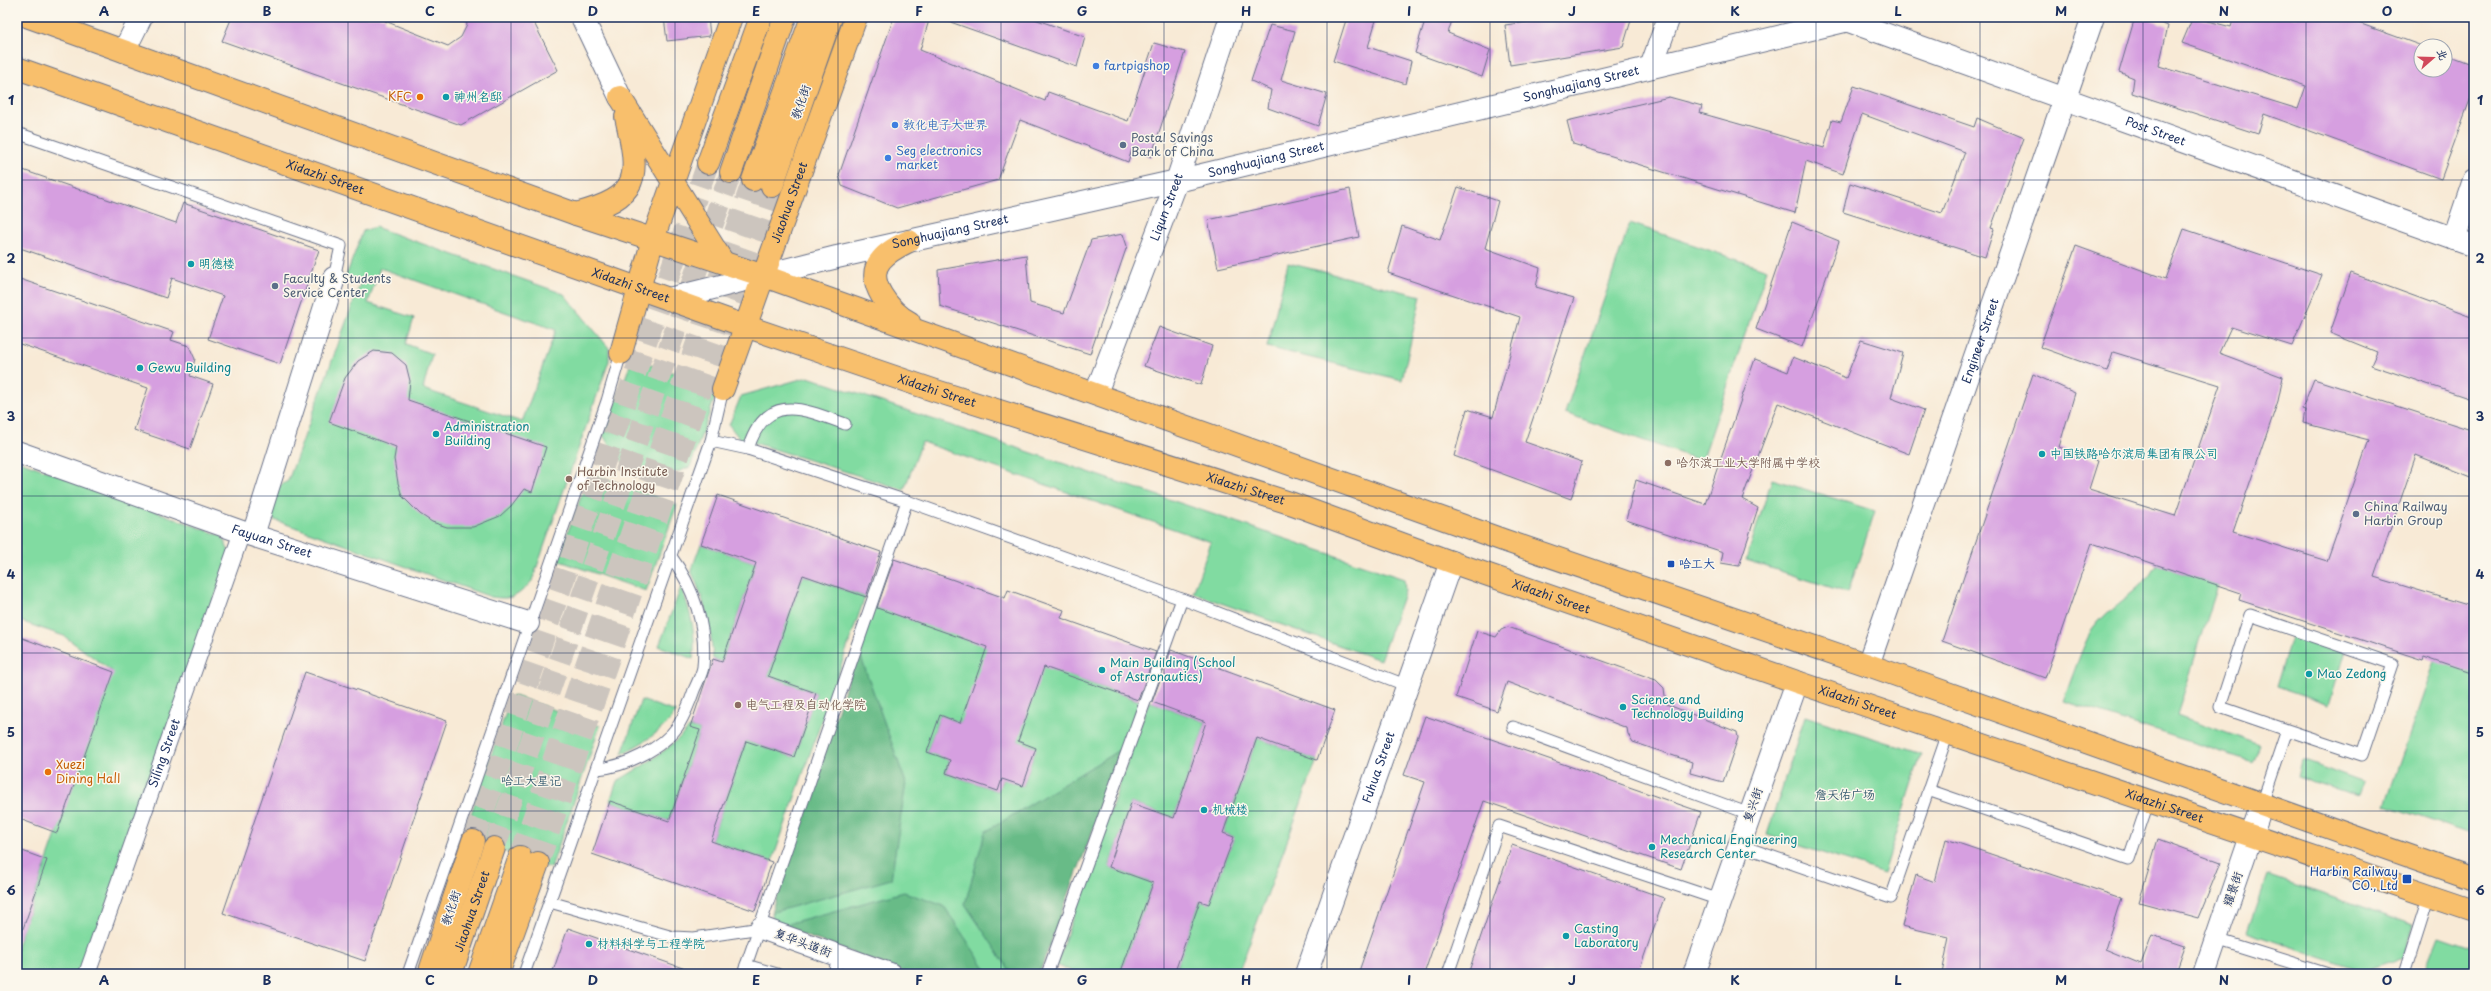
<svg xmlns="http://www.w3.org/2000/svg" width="2491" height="991" viewBox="0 0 2491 991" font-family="'Playpen Sans','LXGW WenKai TC',sans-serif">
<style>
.green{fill:#81dba1;stroke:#4e8580;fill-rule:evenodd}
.forest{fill:#68bb87;stroke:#427572}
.building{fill:#d69fe0}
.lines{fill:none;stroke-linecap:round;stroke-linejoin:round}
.trunk-tunnel{stroke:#ccc5be;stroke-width:22;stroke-dasharray:22 11;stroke-linecap:butt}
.service-casing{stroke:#687088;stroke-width:13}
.pedestrian-casing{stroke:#687088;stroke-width:18}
.minor-casing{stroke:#687088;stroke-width:24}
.tertiary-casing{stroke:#687088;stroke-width:24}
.primary-casing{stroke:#687088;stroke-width:24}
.trunk-casing{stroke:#687088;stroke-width:24}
.service{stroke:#fff;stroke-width:11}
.pedestrian{stroke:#fff;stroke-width:16}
.minor{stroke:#fff;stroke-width:22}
.tertiary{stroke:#fff;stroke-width:22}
.primary{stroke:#f8bf6c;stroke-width:22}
.trunk{stroke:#f8bf6c;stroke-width:22}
.grid{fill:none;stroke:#1b2f5e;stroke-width:1;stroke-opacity:0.55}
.shop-dot{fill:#3f7fe0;stroke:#fbf7ec;stroke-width:1.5}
.food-dot{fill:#e8710a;stroke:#fbf7ec;stroke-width:1.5}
.culture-dot{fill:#0f9aa8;stroke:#fbf7ec;stroke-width:1.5}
.service-dot{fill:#5c6f8a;stroke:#fbf7ec;stroke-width:1.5}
.education-dot{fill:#8d6e63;stroke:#fbf7ec;stroke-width:1.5}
.transit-dot{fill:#1a4fb4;stroke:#fbf7ec;stroke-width:1.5}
.labels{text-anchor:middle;stroke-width:3;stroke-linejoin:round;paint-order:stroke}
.shop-label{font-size:12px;fill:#366cbe;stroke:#fbf7ec;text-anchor:start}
.street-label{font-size:12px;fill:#1b2f5e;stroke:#fbf7ec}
.food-label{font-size:12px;fill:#c56008;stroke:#fbf7ec;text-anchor:end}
.culture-label{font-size:12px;fill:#0d838f;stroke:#fbf7ec;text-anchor:start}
.service-label{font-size:12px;fill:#4e5e75;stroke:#fbf7ec;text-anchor:start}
.education-label{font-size:12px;fill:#785e54;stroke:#fbf7ec;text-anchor:start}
.transit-label{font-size:12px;fill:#164399;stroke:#fbf7ec;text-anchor:start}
.park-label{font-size:12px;fill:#345a6f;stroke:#fbf7ec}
.neatline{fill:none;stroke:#1b2f5e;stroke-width:1.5}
.grid-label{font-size:13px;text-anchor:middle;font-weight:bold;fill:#1b2f5e}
</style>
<rect width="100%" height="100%" fill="#fbf7ec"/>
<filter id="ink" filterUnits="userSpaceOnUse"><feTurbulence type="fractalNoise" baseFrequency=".025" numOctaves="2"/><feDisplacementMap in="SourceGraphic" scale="8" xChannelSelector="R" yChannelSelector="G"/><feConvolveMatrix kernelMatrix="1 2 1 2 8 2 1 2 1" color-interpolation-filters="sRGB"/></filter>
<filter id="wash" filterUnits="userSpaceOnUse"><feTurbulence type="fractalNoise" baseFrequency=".012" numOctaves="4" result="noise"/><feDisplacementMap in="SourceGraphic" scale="16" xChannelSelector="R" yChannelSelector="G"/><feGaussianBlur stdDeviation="0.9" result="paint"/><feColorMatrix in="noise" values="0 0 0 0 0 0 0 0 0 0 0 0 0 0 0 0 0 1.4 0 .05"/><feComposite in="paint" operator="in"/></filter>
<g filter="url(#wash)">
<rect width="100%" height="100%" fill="#f8ead6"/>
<g class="green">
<path d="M1630 223 1767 270 1702 461 1565 413Z"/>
<path d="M375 227 564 294 609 348V361L532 581C517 597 513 600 491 597L272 519 266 509 267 493 288 481 360 284 346 276 363 231ZM380 268 556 330 522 422 423 389 432 354 406 344 414 318 368 303Z"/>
<path d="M1288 263 1421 296 1402 380 1267 347Z"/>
<path d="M636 360 713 386 717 392 690 467C648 486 625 474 603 435L631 363Z"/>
<path d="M808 377 1404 579 1405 591 1380 660 1193 593 1211 542 922 442 904 490 739 438 729 425 741 396Z"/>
<path d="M17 460 222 536 230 554 83 974H17V946L113 672 64 636 17 620Z"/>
<path d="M590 473 677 505 646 591 557 560Z"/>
<path d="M1772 479 1875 511 1848 593 1746 560Z"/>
<path d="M701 544 756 563 722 662 713 659C711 627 705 600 691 571Z"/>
<path d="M2156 564 2218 585 2177 715 2260 745 2253 762 2063 701C2071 682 2082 646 2092 630 2110 604 2142 593 2156 564Z"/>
<path d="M803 575 865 597 772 862 711 841 746 741 794 757 816 693 768 676Z"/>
<path d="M681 587C690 609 697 635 693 659L659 646Z"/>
<path d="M873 606 997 650 960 723 940 715 927 752 950 760 946 773 998 791 1003 779 1023 786 1036 748 1018 741 1034 663 1140 701 1039 974H910L779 926 773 920 771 913Z"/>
<path d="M2293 630 2346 648 2329 705 2276 687Z"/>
<path d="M2436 658 2474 674V835L2385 805Z"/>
<path d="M512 695 600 726 551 868 463 837Z"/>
<path d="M641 700 676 712C663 732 642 743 622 754Z"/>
<path d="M1149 701 1206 722 1174 818 1131 803 1109 867 1153 883 1120 974H1079L1056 965Z"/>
<path d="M1805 716 1922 754 1884 873 1767 835Z"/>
<path d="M690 727 700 730 669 821 610 801 617 781C645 765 669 750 690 727Z"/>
<path d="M1257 738 1317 760 1238 974H1174L1200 901 1209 904 1234 837 1223 833Z"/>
<path d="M2302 760 2364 783 2359 796 2298 777Z"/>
<path d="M2267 875 2413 925 2403 958 2364 971 2247 932Z"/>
<path d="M2439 936 2474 948V974H2430L2426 969Z"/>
</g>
<g class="forest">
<path d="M858 649 906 783 891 879 771 913Z"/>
<path d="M1124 747 1039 974H1012L965 904 985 832Z"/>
<path d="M904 892 944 906 989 974H910L779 926Z"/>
</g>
<g id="blocks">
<g class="building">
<path d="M232 17H385V21L448 46 461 37 467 25 465 17H531L558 70 461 125 222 41Z"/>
<path d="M664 17H708L710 36 667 41Z"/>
<path d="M894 17H930L920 50 1045 101 1048 92 1128 121 1154 43 1185 52 1151 157 1132 149 1128 162 1020 120 998 180 897 208 842 186 839 175Z"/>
<path d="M942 17H1029L1085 37 1077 67 942 19Z"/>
<path d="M1347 17H1377L1368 47 1411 61 1406 84 1333 61Z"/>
<path d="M1426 17H1453L1448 33 1490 50 1482 77 1415 53Z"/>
<path d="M1563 17H1632L1623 47 1510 65 1505 25Z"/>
<path d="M2135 17H2144L2168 26 2159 66 2298 109 2306 86 2182 43 2193 17 2231 27 2234 17H2342L2422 46 2421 70H2445V54L2474 65V89L2441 179 2264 114 2258 134 2132 93 2134 78 2119 72Z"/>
<path d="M1270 25 1295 31 1281 80 1327 94 1318 126 1268 108 1271 90 1251 81Z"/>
<path d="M1854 86 1974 127 1977 118 2024 138 1991 228 1994 229 1985 257 1843 212 1850 183 1942 213 1965 152 1862 114 1843 174 1806 161 1795 213 1573 144 1567 121 1669 97 1702 106 1700 113 1824 148 1832 120 1841 122Z"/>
<path d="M17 168 176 223 183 203 319 250 280 364 208 339 223 296 172 278 166 298 17 247Z"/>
<path d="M1458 187 1498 201 1485 248 1540 268 1536 287 1574 298 1525 442 1582 462 1571 499 1454 456 1467 409 1493 417 1520 317 1388 273 1402 226 1440 240Z"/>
<path d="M1350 189 1359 237 1218 268 1208 220Z"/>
<path d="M1792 222 1839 241 1802 347 1756 329Z"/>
<path d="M2184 229 2322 275 2292 346 2231 327 2219 353 2283 377 2278 401 2233 532 2327 561 2369 440 2303 423 2305 410 2302 409 2314 379 2474 431V478L2416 455 2374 577 2474 607V674L2424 657 2423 660 2239 600 2241 593 2092 543 2045 678 1942 641 2033 374 2075 393 2059 447 2098 461 2089 489 2175 516 2220 385 2113 352 2107 371 2040 347 2076 246 2166 279Z"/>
<path d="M1123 234 1127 246 1090 354 940 306 938 270 1026 255 1030 303 1064 313 1091 240Z"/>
<path d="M2351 273 2474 318V400L2371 365 2377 352 2330 333Z"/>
<path d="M17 278 174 332 171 340 189 346 195 359 190 376 213 384 190 449 134 430 148 388 17 343Z"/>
<path d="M1159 327 1212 346 1201 385 1144 366Z"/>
<path d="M1861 340 1903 353 1891 398 1924 410 1909 454 1778 403 1742 499 1758 508 1739 566 1721 563 1723 552 1626 520 1636 480 1705 504 1755 359 1788 372 1793 357 1846 378Z"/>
<path d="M374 351 392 353 406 365 410 381 408 400 546 447 532 492 524 489 511 506 500 516 473 527H447L432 522 420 514 402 496 398 483 394 459 396 447 329 422 345 378 358 361Z"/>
<path d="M718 495 881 552 866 597 803 575 768 676 816 693 794 757 746 741 711 841 772 862 755 911 592 854 610 801 669 821 700 730 690 727 713 659 722 662 756 563 701 544Z"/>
<path d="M894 559 1005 598 1008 590 1064 610 1061 618 1156 652 1138 700 1044 667 1018 741 1036 748 1023 786 1002 779 998 791 946 773 950 760 927 752 940 715 960 723 987 647 877 608Z"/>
<path d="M1508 627 1656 680 1664 688 1666 704 1737 732 1738 738 1723 782 1690 773 1692 762 1633 742 1628 734 1627 728 1507 682 1497 711 1456 697 1477 631 1496 637 1501 630Z"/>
<path d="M17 636 114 672 57 833 17 818Z"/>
<path d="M1171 650 1335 710 1317 760 1257 738 1223 833 1234 837 1209 904 1200 901 1174 974H1120L1153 883 1109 867 1131 803 1174 818 1206 722 1152 702Z"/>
<path d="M305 672 447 721 365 961 223 913Z"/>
<path d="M1425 716 1701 812 1681 869 1484 801 1424 974H1358L1425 782 1404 775Z"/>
<path d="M1946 839 2121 898 2105 949 2141 964 2152 935 2185 946 2175 974H1942L1949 937 1902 926 1916 875 1935 882Z"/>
<path d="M2158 839 2221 862 2198 918 2139 902Z"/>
<path d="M1512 845 1664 898 1638 974H1468Z"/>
<path d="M17 849 47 860 19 940 17 939Z"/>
<path d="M568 928 694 972 693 974H552Z"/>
</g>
</g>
</g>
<g filter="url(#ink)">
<use href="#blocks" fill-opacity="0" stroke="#687088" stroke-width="1"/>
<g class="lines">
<g class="trunk-tunnel">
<path d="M473 841 708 163"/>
<path d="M494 848 731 172"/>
<path d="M520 857 753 180"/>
<path d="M538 863 772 186"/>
</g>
<defs>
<g id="service">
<path d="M17 133 341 246 334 278"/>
<path d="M711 441 748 449 907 501 743 974"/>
<path d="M748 449C766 392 802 408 845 424"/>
<path d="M907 501 1190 602 1408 686"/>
<path d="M1513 727 1750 814"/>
<path d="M597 769C624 767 662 749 678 726 685 714 690 702 694 690 697 683 702 674 703 667 707 627 694 587 670 555"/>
<path d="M1928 790 2129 859 2149 800"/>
<path d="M2262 804 2287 730 2362 755 2393 664 2250 615 2220 707 2287 730"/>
<path d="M1739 845 1891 898 1948 733"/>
<path d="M550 902 673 937 694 938 761 928"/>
<path d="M2216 939 2328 974"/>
<path d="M746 965 777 974"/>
<path d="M408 974 607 401 621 353"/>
<path d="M524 974 711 441 723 389"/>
<path d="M834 974 838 956"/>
<path d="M1047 974 1182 599"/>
<path d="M1448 974 1499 826 1720 900"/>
<path d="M2404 974 2429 895"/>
</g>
<g id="pedestrian">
<path id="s1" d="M87 974 242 532"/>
</g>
<g id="minor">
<path d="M2454 239 2474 180"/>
<path id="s2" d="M17 452 242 532 528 623"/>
<path d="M253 535 334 278"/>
<path d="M761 928 890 974"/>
<path id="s3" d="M1306 974 1451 562"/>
</g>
<g id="tertiary">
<path d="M582 17 620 97"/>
<path id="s4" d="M1843 19 2474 246"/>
<path d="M124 51 141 17"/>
<path d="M1651 67 1669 17"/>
<path id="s5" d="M669 299 837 257 1177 181 1861 17"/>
<path id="s6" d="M1096 393 1177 181 1231 17"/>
<path id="s7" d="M1868 665 2093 17"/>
<path d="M1694 974 1797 682"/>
<path d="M2204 974 2262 804"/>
</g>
<g id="primary">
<path d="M29 17 576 214 764 276 1503 540 1868 665 2474 879"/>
<path id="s8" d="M17 68 745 326 933 390 1293 504 1451 562 1797 682 2474 911"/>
<path d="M620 97 723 262"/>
<path d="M576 214C641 197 640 178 626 117"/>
<path d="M909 322C891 313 863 280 881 260 888 251 899 246 909 241"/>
</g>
<g id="trunk">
<path d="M708 163 761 17"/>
<path d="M731 172 785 17"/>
<path d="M753 180 812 17"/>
<path d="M772 186 831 17"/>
<path d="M621 353 653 239 731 17"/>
<path id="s9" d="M723 389 856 17"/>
<path d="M429 974 473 841"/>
<path id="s10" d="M451 974 494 848"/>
<path d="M479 974 520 857"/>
<path d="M498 974 538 863"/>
</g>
</defs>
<use href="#service" class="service-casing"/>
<use href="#pedestrian" class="pedestrian-casing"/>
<use href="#minor" class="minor-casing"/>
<use href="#tertiary" class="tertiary-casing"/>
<use href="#primary" class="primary-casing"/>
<use href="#trunk" class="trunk-casing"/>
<use href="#service" class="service"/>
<use href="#pedestrian" class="pedestrian"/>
<use href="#minor" class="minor"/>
<use href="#tertiary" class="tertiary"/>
<use href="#primary" class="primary"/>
<use href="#trunk" class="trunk"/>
</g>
</g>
<path class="grid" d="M185 17V974M348 17V974M511 17V974M675 17V974M838 17V974M1001 17V974M1164 17V974M1327 17V974M1490 17V974M1653 17V974M1816 17V974M1980 17V974M2143 17V974M2306 17V974M17 180H2474M17 338H2474M17 496H2474M17 653H2474M17 811H2474"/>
<g class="shop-dot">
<circle cx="1096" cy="66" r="4"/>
<circle cx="895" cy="125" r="4"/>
<circle cx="888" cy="158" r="4"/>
</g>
<g class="food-dot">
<circle cx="420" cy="97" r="4"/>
<circle cx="48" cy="772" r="4"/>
</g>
<g class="culture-dot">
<circle cx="446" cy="97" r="4"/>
<circle cx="191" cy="264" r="4"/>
<circle cx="140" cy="368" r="4"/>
<circle cx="436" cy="434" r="4"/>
<circle cx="2042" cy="454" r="4"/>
<circle cx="1102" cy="670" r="4"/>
<circle cx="2309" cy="674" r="4"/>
<circle cx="1623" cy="707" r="4"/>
<circle cx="1204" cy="810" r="4"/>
<circle cx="1652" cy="847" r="4"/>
<circle cx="1566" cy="936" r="4"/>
<circle cx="589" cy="944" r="4"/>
</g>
<g class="service-dot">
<circle cx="1123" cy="145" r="4"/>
<circle cx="275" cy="286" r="4"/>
<circle cx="2356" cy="514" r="4"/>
</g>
<g class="education-dot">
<circle cx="1668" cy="463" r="4"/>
<circle cx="569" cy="479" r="4"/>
<circle cx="738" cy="705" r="4"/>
</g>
<g class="transit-dot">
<rect x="1667" y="560" width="8" height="8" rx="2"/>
<rect x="2402" y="874" width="10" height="10" rx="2"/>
</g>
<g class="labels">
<g class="shop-label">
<text x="1104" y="70">fartpigshop</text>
<text x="903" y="129">教化电子大世界</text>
<text x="896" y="155">Seg electronics<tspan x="896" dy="14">market</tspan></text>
</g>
<g class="street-label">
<text dy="4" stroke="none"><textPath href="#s5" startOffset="937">Songhuajiang Street</textPath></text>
<text transform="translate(801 102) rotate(-71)" y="4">教化街</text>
<text dy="4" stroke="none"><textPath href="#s4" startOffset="332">Post Street</textPath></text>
<text dy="4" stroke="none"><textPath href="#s5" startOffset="613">Songhuajiang Street</textPath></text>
<text dy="4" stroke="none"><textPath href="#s8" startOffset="327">Xidazhi Street</textPath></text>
<text dy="4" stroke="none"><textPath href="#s9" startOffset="198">Jiaohua Street</textPath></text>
<text dy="4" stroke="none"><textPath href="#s6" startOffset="199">Liqun Street</textPath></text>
<text dy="4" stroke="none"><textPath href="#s5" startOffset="289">Songhuajiang Street</textPath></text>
<text dy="4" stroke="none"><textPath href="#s8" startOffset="651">Xidazhi Street</textPath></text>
<text dy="4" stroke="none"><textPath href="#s7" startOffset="343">Engineer Street</textPath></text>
<text dy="4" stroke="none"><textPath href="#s8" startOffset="975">Xidazhi Street</textPath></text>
<text dy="4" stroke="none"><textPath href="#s8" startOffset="1299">Xidazhi Street</textPath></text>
<text dy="4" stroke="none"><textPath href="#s2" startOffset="270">Fayuan Street</textPath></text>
<text dy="4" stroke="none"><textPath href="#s8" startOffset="1623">Xidazhi Street</textPath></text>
<text dy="4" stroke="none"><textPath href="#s8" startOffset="1947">Xidazhi Street</textPath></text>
<text dy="4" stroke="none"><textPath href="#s1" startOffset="234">Siling Street</textPath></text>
<text dy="4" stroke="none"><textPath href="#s3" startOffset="219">Fuhua Street</textPath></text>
<text transform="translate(1753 805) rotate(-71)" y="4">复兴街</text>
<text dy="4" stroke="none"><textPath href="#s8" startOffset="2271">Xidazhi Street</textPath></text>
<text transform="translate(2233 889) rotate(-71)" y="4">耀景街</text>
<text transform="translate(451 908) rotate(-72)" y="4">教化街</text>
<text dy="4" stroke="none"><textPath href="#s10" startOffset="66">Jiaohua Street</textPath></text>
<text transform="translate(803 943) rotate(20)" y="4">复华头道街</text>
</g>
<g class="food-label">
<text x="412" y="101">KFC</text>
<text x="56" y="769" text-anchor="start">Xuezi<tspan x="56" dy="14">Dining Hall</tspan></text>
</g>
<g class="culture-label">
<text x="454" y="101">神州名邸</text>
<text x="199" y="268">明德楼</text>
<text x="148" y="372">Gewu Building</text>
<text x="444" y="431">Administration<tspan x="444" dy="14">Building</tspan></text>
<text x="2050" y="458">中国铁路哈尔滨局集团有限公司</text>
<text x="1110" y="667">Main Building (School<tspan x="1110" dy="14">of Astronautics)</tspan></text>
<text x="2317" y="678">Mao Zedong</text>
<text x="1631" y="704">Science and<tspan x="1631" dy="14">Technology Building</tspan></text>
<text x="1212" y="814">机械楼</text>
<text x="1660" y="844">Mechanical Engineering<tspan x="1660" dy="14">Research Center</tspan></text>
<text x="1574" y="933">Casting<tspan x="1574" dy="14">Laboratory</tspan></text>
<text x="597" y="948">材料科学与工程学院</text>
</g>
<g class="service-label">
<text x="1131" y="142">Postal Savings<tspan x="1131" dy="14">Bank of China</tspan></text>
<text x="283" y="283">Faculty &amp; Students<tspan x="283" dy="14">Service Center</tspan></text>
<text x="2364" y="511">China Railway<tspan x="2364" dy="14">Harbin Group</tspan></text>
</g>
<g class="education-label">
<text x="1676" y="467">哈尔滨工业大学附属中学校</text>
<text x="577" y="476">Harbin Institute<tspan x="577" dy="14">of Technology</tspan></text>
<text x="746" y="709">电气工程及自动化学院</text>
</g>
<g class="transit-label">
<text x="1679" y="568">哈工大</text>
<text x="2398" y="876" text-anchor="end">Harbin Railway<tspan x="2398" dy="14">CO., Ltd</tspan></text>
</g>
<g class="park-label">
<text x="531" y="785">哈工大星记</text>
<text x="1845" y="799">詹天佑广场</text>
</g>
</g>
<rect width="2491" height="991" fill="none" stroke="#fbf7ec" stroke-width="44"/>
<g transform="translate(2433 58) rotate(70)"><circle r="19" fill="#fbf7ec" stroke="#a1a7b3"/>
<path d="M0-3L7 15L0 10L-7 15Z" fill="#d1495b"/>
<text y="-6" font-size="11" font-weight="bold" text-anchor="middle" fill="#1b2f5e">北</text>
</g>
<rect x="22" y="22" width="2447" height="947" class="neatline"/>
<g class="grid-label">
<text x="104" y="16">A</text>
<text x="267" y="16">B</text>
<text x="430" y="16">C</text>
<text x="593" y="16">D</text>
<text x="756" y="16">E</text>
<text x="919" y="16">F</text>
<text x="1082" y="16">G</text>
<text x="1246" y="16">H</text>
<text x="1409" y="16">I</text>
<text x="1572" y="16">J</text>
<text x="1735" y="16">K</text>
<text x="1898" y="16">L</text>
<text x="2061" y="16">M</text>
<text x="2224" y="16">N</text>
<text x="2387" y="16">O</text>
<text x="11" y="105">1</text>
<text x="2480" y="105">1</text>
<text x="11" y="263">2</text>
<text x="2480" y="263">2</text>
<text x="11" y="421">3</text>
<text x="2480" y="421">3</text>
<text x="11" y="579">4</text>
<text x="2480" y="579">4</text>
<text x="11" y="737">5</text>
<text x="2480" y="737">5</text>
<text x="11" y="895">6</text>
<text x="2480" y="895">6</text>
<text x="104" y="985">A</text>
<text x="267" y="985">B</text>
<text x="430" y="985">C</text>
<text x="593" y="985">D</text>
<text x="756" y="985">E</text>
<text x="919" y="985">F</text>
<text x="1082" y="985">G</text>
<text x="1246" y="985">H</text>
<text x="1409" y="985">I</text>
<text x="1572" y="985">J</text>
<text x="1735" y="985">K</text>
<text x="1898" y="985">L</text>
<text x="2061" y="985">M</text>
<text x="2224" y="985">N</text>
<text x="2387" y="985">O</text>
</g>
</svg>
